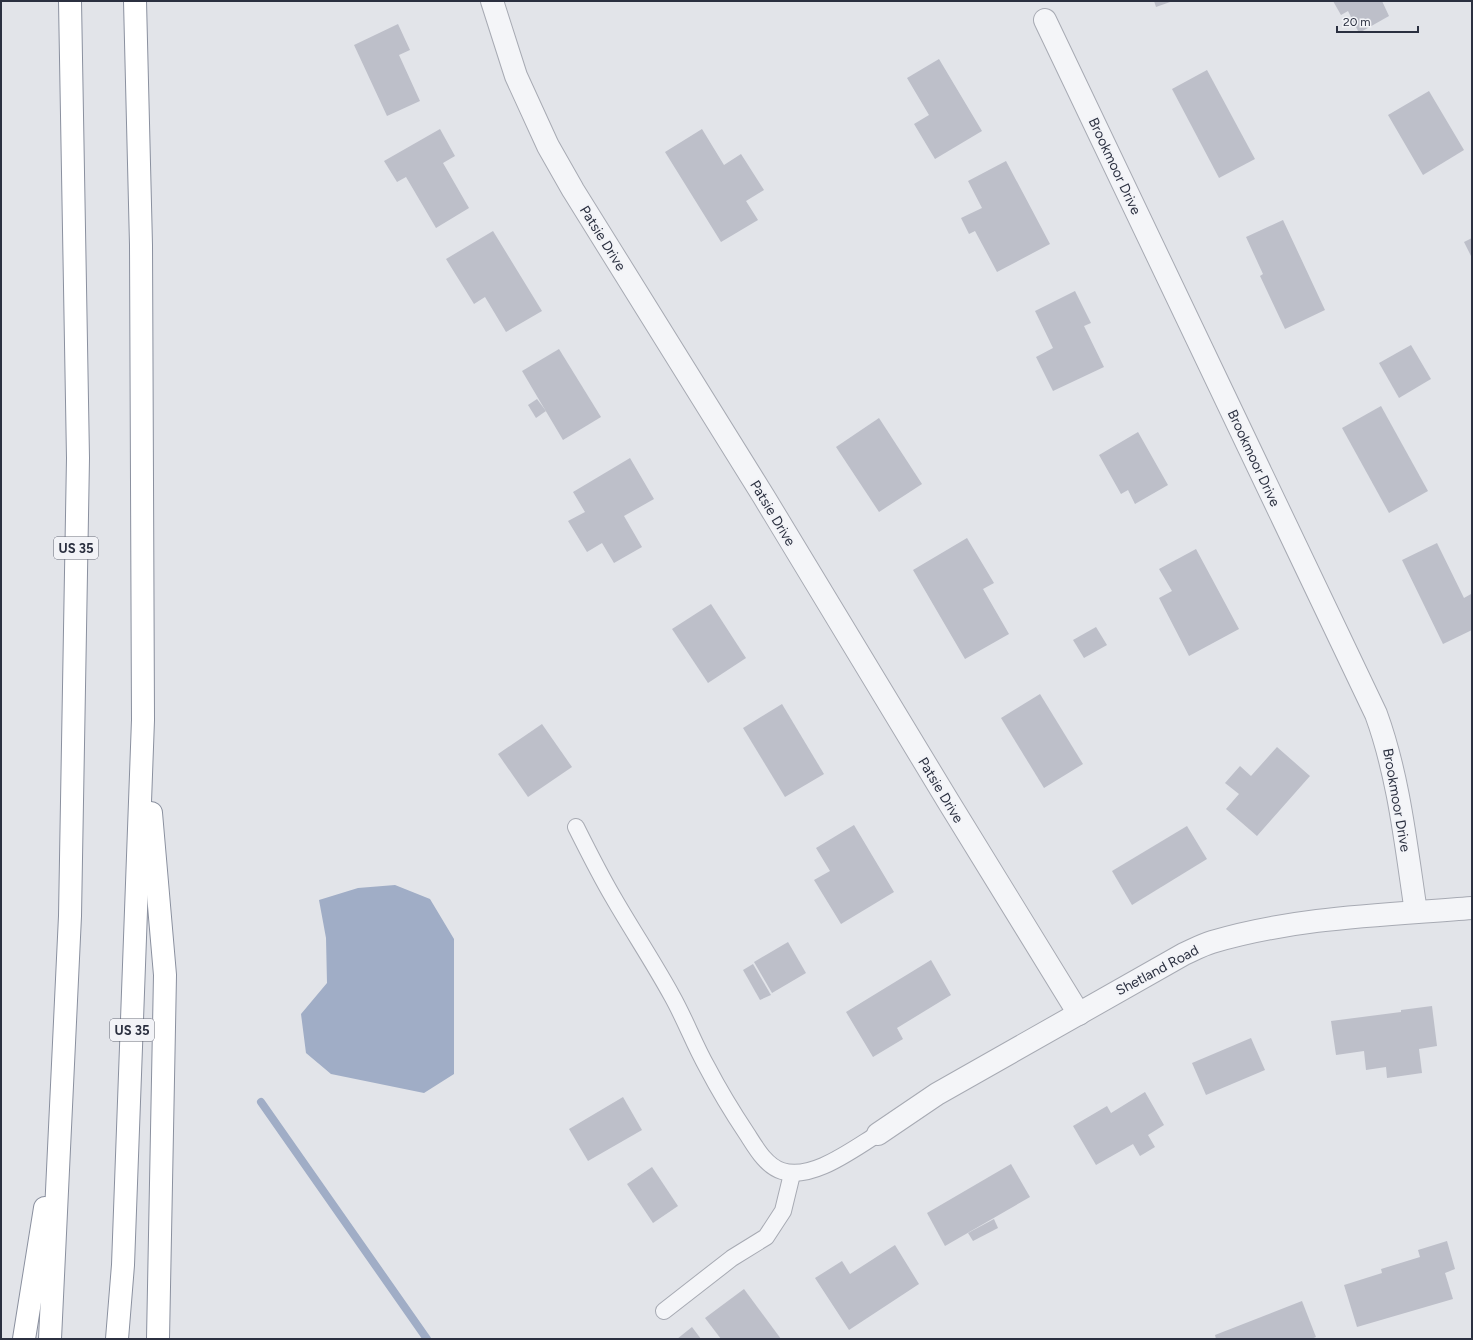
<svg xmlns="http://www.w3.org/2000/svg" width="1473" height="1340" viewBox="0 0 1473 1340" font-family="Figtree,sans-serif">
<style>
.water{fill:#a0adc6}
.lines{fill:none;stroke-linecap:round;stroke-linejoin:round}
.stream{stroke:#a0adc6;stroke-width:8}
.building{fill:#bdbfc9}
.service-casing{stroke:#a7aab3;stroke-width:18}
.minor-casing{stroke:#a7aab3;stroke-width:24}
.motorway-casing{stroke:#8a909f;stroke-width:24}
.service{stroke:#f4f5f8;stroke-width:16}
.minor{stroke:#f4f5f8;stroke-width:22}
.motorway{stroke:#fff;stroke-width:22}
.labels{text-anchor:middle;stroke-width:3.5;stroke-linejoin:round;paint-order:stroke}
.shield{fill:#f2f3f7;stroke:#676a77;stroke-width:1}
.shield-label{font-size:13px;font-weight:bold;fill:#2b3040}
.street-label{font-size:14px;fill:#2b3040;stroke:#f2f3f7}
</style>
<rect width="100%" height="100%" fill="#e2e4e9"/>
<path class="water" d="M395 885 430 899 454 939V1074L424 1093 331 1074 306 1053 301 1014 327 983 326 938 319 900 358 888Z"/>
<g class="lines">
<path class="stream" d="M261 1102 427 1339"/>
</g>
<g class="building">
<path d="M1154 1H1173L1156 7Z"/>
<path d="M1333 1H1382L1389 16 1359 33 1348 11 1341 15Z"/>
<path d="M398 24 410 50 399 55 420 101 387 116 354 45Z"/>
<path d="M939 59 982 131 935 159 914 124 929 115 907 78Z"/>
<path d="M1207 70 1255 159 1219 178 1172 89Z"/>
<path d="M1429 91 1464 150 1423 175 1388 115Z"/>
<path d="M440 129 455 156 443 163 469 208 436 228 406 177 397 182 384 161Z"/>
<path d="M702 129 724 165 741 154 764 190 746 201 758 220 721 242 665 152Z"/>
<path d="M1006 161 1050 244 997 272 975 231 969 234 961 218 982 208 968 181Z"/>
<path d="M1283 220 1325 310 1285 329 1260 276 1263 274 1246 237Z"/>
<path d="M493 231 542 311 506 332 485 297 474 304 446 259Z"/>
<path d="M1472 238V258L1464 242Z"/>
<path d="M1075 291 1091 323 1084 326 1104 367 1053 391 1036 357 1053 348 1035 311Z"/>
<path d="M1411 345 1431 379 1399 398 1379 363Z"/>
<path d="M559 349 601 417 563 440 522 371Z"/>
<path d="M537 399 546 411 536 418 528 405Z"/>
<path d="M1381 406 1428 491 1389 513 1342 428Z"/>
<path d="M879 418 922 484 879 512 836 447Z"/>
<path d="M1138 432 1168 485 1135 504 1128 490 1121 494 1099 455Z"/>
<path d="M630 458 654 499 624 516 642 547 614 563 602 543 587 552 568 521 585 512 573 492Z"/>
<path d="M967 538 994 583 983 589 1009 634 965 659 913 570Z"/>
<path d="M1437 543 1464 598 1471 594 1472 596V630L1443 644 1402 560Z"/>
<path d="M1196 549 1239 629 1189 656 1159 598 1172 591 1159 569Z"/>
<path d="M711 604 746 658 708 683 672 629Z"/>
<path d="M1096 627 1107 645 1084 658 1073 640Z"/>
<path d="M1040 694 1083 764 1044 788 1001 718Z"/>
<path d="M782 704 824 774 785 797 743 728Z"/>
<path d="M542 724 572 767 528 797 498 754Z"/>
<path d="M1277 747 1310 776 1257 836 1226 809 1239 794 1225 783 1240 766 1251 776Z"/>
<path d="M854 825 894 892 841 924 814 880 830 871 816 848Z"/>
<path d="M1187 826 1207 859 1132 905 1112 871Z"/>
<path d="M788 942 806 973 772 993 754 962Z"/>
<path d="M931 960 951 995 897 1028 903 1039 873 1057 846 1012Z"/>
<path d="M753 964 771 995 760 1000 743 970Z"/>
<path d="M1432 1006 1437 1046 1419 1049 1422 1073 1387 1078 1386 1067 1366 1070 1364 1051 1336 1055 1331 1021 1401 1012V1010Z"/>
<path d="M1251 1038 1265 1070 1206 1095 1192 1063Z"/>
<path d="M1145 1092 1164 1125 1148 1135 1155 1147 1140 1156 1133 1144 1096 1165 1073 1126 1107 1106 1111 1113Z"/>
<path d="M623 1097 642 1130 588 1161 569 1129Z"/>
<path d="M1011 1164 1030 1197 945 1246 927 1213Z"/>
<path d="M652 1167 678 1206 653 1223 627 1184Z"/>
<path d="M994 1219 998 1228 973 1241 968 1233Z"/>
<path d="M1447 1241 1455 1269 1445 1273 1453 1299 1357 1327 1344 1285 1382 1273 1381 1269 1420 1257 1418 1250Z"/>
<path d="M895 1245 919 1284 849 1330 815 1278 842 1261 850 1274Z"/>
<path d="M744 1289 781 1339H721L705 1318Z"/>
<path d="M1302 1301 1316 1337 1311 1339H1216L1215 1335Z"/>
<path d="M692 1327 701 1339H677Z"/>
</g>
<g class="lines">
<defs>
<g id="service">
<path d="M576 827C588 851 600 875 613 897 632 930 654 963 672 996 685 1019 694 1044 707 1067 719 1090 733 1113 747 1134 756 1148 766 1166 782 1171 812 1181 853 1149 878 1134"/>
<path d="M664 1311 732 1258 766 1237 783 1211 792 1174"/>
</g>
<g id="minor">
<path d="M492 1 516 76 548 146 573 190 764 497 948 801 1079 1014"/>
<path d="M1045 20 1376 714C1399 777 1406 846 1416 912"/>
<path d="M878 1134 937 1094 1184 954C1193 950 1202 945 1212 942 1296 917 1385 915 1472 908"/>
</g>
<g id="motorway">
<path d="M151 813 165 975 158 1339"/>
<path d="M24 1339 45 1208"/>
<path d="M50 1339 70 916 78 458 70 1"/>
<path d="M117 1339 123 1265 143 720 141 245 135 1"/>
</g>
</defs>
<use href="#service" class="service-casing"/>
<use href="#minor" class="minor-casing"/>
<use href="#motorway" class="motorway-casing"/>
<use href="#service" class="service"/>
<use href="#minor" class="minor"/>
<use href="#motorway" class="motorway"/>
</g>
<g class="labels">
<g class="shield">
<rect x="54" y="537" width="44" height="22" rx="3"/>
<rect x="110" y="1019" width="44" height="22" rx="3"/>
</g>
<g class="shield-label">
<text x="76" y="553">US 35</text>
<text x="132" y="1035">US 35</text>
</g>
<g class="street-label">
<text transform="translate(1115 166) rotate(65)" y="5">Brookmoor Drive</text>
<text transform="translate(603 238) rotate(58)" y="5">Patsie Drive</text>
<text transform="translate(1254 458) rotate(65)" y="5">Brookmoor Drive</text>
<text transform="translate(773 513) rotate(59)" y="5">Patsie Drive</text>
<text transform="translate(941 790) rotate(59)" y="5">Patsie Drive</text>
<text transform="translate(1397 800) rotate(80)" y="5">Brookmoor Drive</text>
<text transform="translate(1157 970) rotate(-28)" y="5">Shetland Road</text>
</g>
</g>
<rect width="1473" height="1340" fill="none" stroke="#2b3040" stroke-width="4"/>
<path d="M1337 26v6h81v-6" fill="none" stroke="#2b3040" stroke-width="2"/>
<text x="1343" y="26" font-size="12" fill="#2b3040" stroke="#f2f3f7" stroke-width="3" paint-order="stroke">20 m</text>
</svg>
